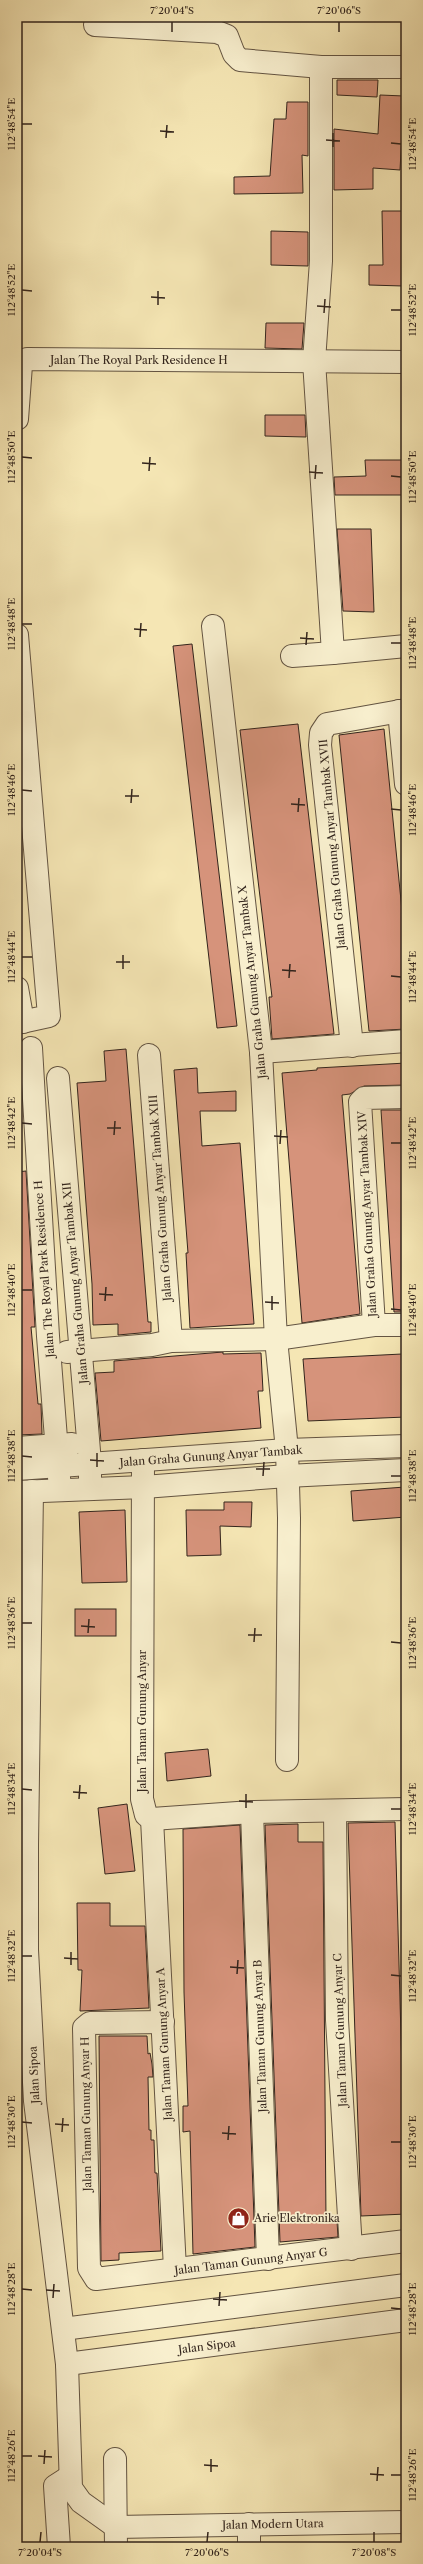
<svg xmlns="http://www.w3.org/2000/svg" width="423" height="2564" viewBox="0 0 423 2564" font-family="'Libre Caslon Text',serif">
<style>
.building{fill:#d6937b;stroke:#32241c}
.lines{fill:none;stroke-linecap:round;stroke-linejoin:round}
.minor-casing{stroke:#635442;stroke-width:24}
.minor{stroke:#f8efce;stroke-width:22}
.ticks{fill:none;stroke:#32241c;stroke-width:1.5}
.labels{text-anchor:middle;stroke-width:3.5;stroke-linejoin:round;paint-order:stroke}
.street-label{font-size:11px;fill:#32241c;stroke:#f8efce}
.poi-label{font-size:11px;fill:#32241c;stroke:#f8efce;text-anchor:start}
.neatline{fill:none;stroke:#32241c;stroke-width:1.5}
.ticks-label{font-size:10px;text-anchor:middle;fill:#32241c}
</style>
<rect width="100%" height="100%" fill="#f5e6b4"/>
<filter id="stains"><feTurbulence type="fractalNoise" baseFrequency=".005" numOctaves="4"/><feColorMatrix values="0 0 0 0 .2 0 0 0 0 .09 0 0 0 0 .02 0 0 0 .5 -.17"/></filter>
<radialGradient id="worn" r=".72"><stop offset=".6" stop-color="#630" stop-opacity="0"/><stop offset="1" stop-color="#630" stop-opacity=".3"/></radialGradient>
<g class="building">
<path d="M337 80H378L377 97 337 95Z"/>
<path d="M380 95 404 96 400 170 373 168V189L334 190V129L378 134Z"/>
<path d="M287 102H308V156L302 155 303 193 234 194V177L270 176 274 119H286Z"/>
<path d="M382 211H406L403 286 369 285V265H383Z"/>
<path d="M271 231 308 232V266L271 265Z"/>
<path d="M266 323H304L302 349 265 348Z"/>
<path d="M265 415H305L306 437 265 436Z"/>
<path d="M365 460H405V495H335L334 477 366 476Z"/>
<path d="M337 529H371L374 612 343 611Z"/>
<path d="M192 644 237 1026 217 1028 173 646Z"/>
<path d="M298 724 334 1034 272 1039 269 997H272L240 730Z"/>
<path d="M384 729 406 951V1029L369 1031 339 735Z"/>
<path d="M126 1049 148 1322H151V1332L118 1335V1324L93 1325 92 1284 77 1083 106 1081 104 1051Z"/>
<path d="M406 1063V1085L364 1086 350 1094 342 1095 360 1314 302 1323 282 1073 317 1070V1068Z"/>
<path d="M197 1068 198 1093 236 1091V1111H200L202 1146 240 1143 254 1324 190 1328 186 1253H188L174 1070Z"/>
<path d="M381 1110H406V1126H403L406 1160V1312H394Z"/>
<path d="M26 1171 35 1327H31L38 1404H41L42 1434 17 1435V1172Z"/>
<path d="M223 1352V1354L261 1353 263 1391H258L261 1428 101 1441 95 1373 114 1372V1361Z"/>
<path d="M402 1354 404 1380H406V1417L308 1421 303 1359Z"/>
<path d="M405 1487 406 1517 353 1521 351 1491Z"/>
<path d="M224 1502H252L251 1527 220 1526 221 1555 187 1556 186 1510H224Z"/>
<path d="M125 1510 127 1582 82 1583 79 1512Z"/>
<rect x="75" y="1609" width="41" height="27"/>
<path d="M208 1749 211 1776 167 1781 165 1753Z"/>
<path d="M127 1804 135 1871 105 1874 98 1808Z"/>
<path d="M395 1822 406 2214 361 2216 348 1823Z"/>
<path d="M298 1824V1842H323L326 2221H337L338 2237 280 2242 265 1825Z"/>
<path d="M240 1825 255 2247 193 2254 190 2131 183 2132V2106H188L184 1992 183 1829Z"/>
<path d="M77 1903H110V1926H145L149 2008 80 2011 82 1970H78Z"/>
<path d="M99 2036H147L148 2054 150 2053 152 2064 153 2077H148L149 2130H151V2140H154L155 2173H157L161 2251 119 2253V2260L101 2261Z"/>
</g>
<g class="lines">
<defs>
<g id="minor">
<path d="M95 25 217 32 227 36 234 54 240 60 321 67H406"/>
<path d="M321 67V261L314 361 333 653 406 646"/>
<path d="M17 419 21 365 27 359 406 362"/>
<path d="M213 626 261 1052 276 1339 287 1450 289 1518 287 1760"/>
<path d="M17 635 49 1016 17 1023"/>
<path d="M292 656 333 653"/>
<path d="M399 711 406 784"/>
<path d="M17 988 23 1022"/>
<path d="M352 1046 320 745 321 733 327 724 406 710"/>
<path d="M31 1048 48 1336 60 1490"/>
<path d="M261 1052 406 1041"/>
<path d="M149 1055 171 1341"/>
<path d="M58 1078 90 1463V1489"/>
<path d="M374 1325 360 1102 364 1098 406 1097"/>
<path d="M67 1352 152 1345 171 1341 276 1339 374 1325H406"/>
<path d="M17 1448 72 1444"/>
<path d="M143 1460 142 1799 146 1815 152 1819 252 1812 406 1809"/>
<path d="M17 1469 287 1450 406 1446"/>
<path d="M32 1491 27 1845V1950L35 2101 67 2364 71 2488 81 2502 116 2527 406 2522"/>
<path d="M17 1492 144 1487 287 1476 406 1470"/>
<path d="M335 1811 337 2020 351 2249"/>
<path d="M252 1812 268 2259"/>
<path d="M152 1819 175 2269"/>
<path d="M163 2022 90 2023 84 2028 89 2268 96 2279 406 2241"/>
<path d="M63 2329 406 2285"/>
<path d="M67 2364 406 2320"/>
<path d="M115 2459 116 2547"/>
<path d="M249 2524V2547"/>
<path d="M59 2547 55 2486 69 2477"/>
</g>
</defs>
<use href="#minor" class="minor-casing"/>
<use href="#minor" class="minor"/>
</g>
<path class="ticks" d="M172 32V22M339 32V22M22 124H32M160 131 174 132M166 138 167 125M326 140 340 141M391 143 401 144M333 147V133M22 290 32 291M151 297 165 298M158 305V291M317 306 331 307M391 310H401M324 313 325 299M22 457 32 458M142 463 156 464M149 471 150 457M309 472 323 473M391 476 401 477M315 479 316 465M22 624H32M134 629 147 630M140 637 141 623M300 638 314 639M391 643H401M306 645 307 632M22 790 32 791M125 796H139M131 803 132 789M291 804 305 805M391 809 401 810M298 812 299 798M22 957H32M116 962H130M123 969V955M282 970 296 971M391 976 401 977M289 978 290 964M22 1123 32 1124M107 1128H121M114 1135 115 1121M274 1136 288 1137M391 1143H401M280 1144 281 1130M22 1290H32M99 1294 113 1295M105 1301 106 1287M265 1302 279 1303M391 1309 401 1310M272 1310V1296M22 1456 32 1457M90 1460 104 1461M97 1467V1453M256 1469H270M263 1476 264 1462M391 1476H401M22 1623H32M81 1626 95 1627M88 1633 89 1619M248 1635H262M254 1642 255 1628M391 1642 401 1643M22 1789 32 1790M73 1792 87 1793M79 1799 80 1785M239 1801 253 1802M246 1808V1794M391 1809H401M22 1956H32M64 1958 78 1959M71 1965V1952M230 1967 244 1968M237 1974 238 1960M391 1975 401 1976M22 2122 32 2123M55 2124 69 2125M62 2132 63 2118M222 2133 236 2134M228 2140 229 2126M391 2142H401M22 2289 32 2290M46 2290 60 2291M53 2298 54 2284M213 2299 227 2300M219 2306 220 2292M391 2308 401 2309M22 2456H32M38 2456 52 2457M44 2464 45 2450M204 2465 218 2466M211 2472V2459M370 2474 384 2475M391 2475H401M377 2481 378 2467M40 2542 41 2532M207 2542 208 2532M374 2542V2532"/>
<defs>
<symbol id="shop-disc" viewBox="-11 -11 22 22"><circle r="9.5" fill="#8f2418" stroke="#f8efce"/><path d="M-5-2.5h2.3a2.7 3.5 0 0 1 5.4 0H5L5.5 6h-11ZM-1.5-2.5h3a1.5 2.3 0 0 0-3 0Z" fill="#fff"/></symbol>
</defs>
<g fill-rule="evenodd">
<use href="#shop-disc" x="226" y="2206" width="25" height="25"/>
</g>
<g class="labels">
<g class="street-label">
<text x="139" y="364">Jalan The Royal Park Residence H</text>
<text transform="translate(332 844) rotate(-95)" y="4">Jalan Graha Gunung Anyar Tambak XVII</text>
<text transform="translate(252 982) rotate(-96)" y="4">Jalan Graha Gunung Anyar Tambak X</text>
<text transform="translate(160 1198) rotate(-94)" y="4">Jalan Graha Gunung Anyar Tambak XIII</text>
<text transform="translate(367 1214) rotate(-93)" y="4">Jalan Graha Gunung Anyar Tambak XIV</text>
<text transform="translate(44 1269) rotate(-94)" y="4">Jalan The Royal Park Residence H</text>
<text transform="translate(75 1283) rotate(-95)" y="4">Jalan Graha Gunung Anyar Tambak XII</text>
<text transform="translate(211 1456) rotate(-4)" y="4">Jalan Graha Gunung Anyar Tambak</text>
<text transform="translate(142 1721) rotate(-90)" y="4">Jalan Taman Gunung Anyar</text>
<text transform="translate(340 2030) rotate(-92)" y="4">Jalan Taman Gunung Anyar C</text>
<text transform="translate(260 2036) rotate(-92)" y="4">Jalan Taman Gunung Anyar B</text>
<text transform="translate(164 2044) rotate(-93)" y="4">Jalan Taman Gunung Anyar A</text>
<text transform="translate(34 2075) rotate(-93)" y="4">Jalan Sipoa</text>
<text transform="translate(86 2114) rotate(-91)" y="4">Jalan Taman Gunung Anyar H</text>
<text transform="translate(251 2261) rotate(-7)" y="4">Jalan Taman Gunung Anyar G</text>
<text transform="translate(207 2346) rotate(-7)" y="4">Jalan Sipoa</text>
<text transform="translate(273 2524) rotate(-1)" y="4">Jalan Modern Utara</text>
</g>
<g class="poi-label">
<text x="254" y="2222">Arie Elektronika</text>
</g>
</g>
<rect width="423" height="2564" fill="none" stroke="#f5e6b4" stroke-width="44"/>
<rect x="22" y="22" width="379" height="2520" class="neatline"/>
<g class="ticks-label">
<text x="172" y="14">7°20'04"S</text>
<text x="339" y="14">7°20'06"S</text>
<text transform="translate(11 124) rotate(-90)" y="4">112°48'54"E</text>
<text transform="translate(412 144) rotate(-90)" y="4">112°48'54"E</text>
<text transform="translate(11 290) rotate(-90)" y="4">112°48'52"E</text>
<text transform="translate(412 310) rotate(-90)" y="4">112°48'52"E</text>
<text transform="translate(11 457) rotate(-90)" y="4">112°48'50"E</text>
<text transform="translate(412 477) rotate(-90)" y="4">112°48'50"E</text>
<text transform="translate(11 624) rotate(-90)" y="4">112°48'48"E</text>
<text transform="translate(412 643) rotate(-90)" y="4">112°48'48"E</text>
<text transform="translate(11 790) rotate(-90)" y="4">112°48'46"E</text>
<text transform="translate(412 810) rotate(-90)" y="4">112°48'46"E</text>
<text transform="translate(11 957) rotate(-90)" y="4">112°48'44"E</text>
<text transform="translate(412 977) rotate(-90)" y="4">112°48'44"E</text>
<text transform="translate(11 1123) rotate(-90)" y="4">112°48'42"E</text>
<text transform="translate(412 1143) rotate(-90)" y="4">112°48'42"E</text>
<text transform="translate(11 1290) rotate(-90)" y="4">112°48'40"E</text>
<text transform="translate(412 1310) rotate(-90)" y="4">112°48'40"E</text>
<text transform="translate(11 1456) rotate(-90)" y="4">112°48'38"E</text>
<text transform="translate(412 1476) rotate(-90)" y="4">112°48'38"E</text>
<text transform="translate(11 1623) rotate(-90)" y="4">112°48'36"E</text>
<text transform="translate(412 1643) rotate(-90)" y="4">112°48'36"E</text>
<text transform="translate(11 1789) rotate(-90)" y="4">112°48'34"E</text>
<text transform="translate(412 1809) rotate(-90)" y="4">112°48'34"E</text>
<text transform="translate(11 1956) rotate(-90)" y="4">112°48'32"E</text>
<text transform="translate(412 1976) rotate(-90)" y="4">112°48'32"E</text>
<text transform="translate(11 2122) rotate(-90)" y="4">112°48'30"E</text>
<text transform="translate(412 2142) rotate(-90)" y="4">112°48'30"E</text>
<text transform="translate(11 2289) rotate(-90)" y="4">112°48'28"E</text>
<text transform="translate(412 2309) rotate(-90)" y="4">112°48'28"E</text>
<text transform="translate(11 2456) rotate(-90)" y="4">112°48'26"E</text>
<text transform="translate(412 2475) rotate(-90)" y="4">112°48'26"E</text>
<text x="40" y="2556">7°20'04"S</text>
<text x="207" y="2556">7°20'06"S</text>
<text x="374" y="2556">7°20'08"S</text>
</g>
<rect width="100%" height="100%" filter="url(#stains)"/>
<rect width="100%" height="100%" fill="url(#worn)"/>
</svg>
